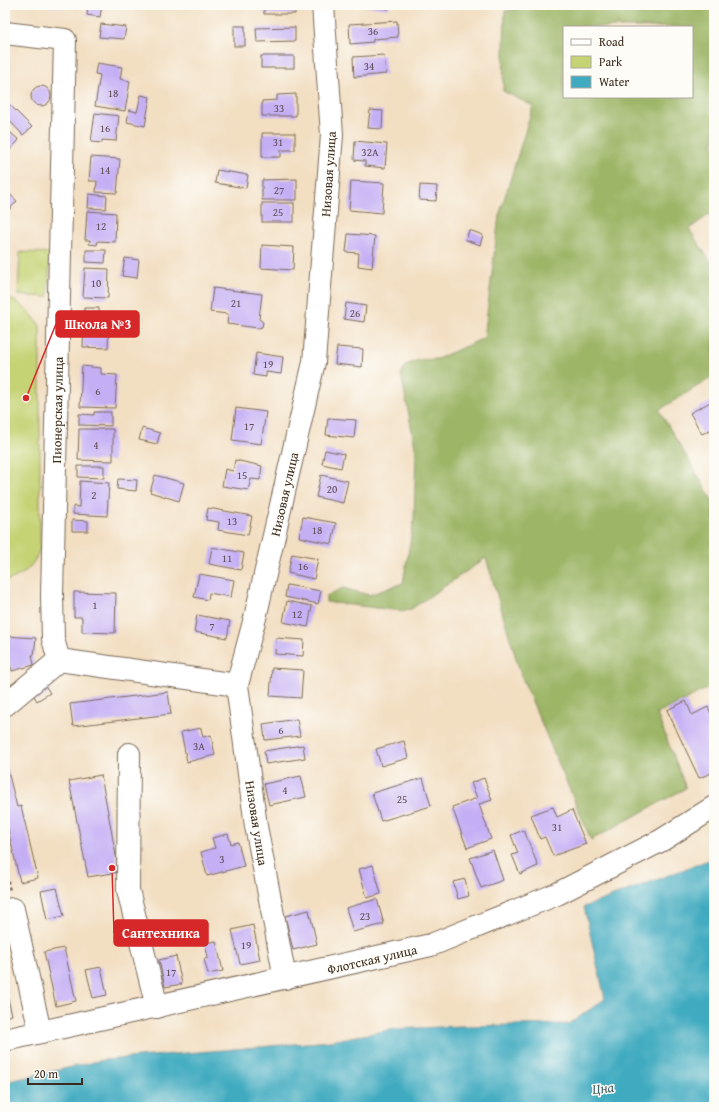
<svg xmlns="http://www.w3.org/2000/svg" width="719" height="1112" viewBox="0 0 719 1112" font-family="'Gentium Book Plus',serif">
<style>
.green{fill:#c5d375;stroke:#807e4a}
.forest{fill:#9cb566;stroke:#6c7042;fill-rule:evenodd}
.water{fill:#40aac0;stroke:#3e6a6f}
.building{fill:#c4aff5}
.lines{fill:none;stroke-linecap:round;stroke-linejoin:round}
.minor-casing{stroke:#7b6957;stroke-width:24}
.path{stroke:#7b6957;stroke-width:2.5;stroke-dasharray:3 3;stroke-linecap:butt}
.minor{stroke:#fff;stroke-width:22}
.labels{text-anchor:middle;stroke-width:3;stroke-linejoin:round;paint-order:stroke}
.number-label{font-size:11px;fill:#5d4b54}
.street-label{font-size:13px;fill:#3b2a1e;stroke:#fdfcf7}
.water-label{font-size:14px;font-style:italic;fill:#3d5d5f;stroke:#fdfcf7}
.leader{fill:none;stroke:#d62828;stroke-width:1.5}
.callout-dot{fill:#d62828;stroke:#fdfcf7;stroke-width:1.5}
.callout{fill:#d62828;stroke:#d62828;stroke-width:1.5}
.callout-label{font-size:14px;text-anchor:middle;font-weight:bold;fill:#fff}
</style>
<rect width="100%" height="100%" fill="#fdfcf7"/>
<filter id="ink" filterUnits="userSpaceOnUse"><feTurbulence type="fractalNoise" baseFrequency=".025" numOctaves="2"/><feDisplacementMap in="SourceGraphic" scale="8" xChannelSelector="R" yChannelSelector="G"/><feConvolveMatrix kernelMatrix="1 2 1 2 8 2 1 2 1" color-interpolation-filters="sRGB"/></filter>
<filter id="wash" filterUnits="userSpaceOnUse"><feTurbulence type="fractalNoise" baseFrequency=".012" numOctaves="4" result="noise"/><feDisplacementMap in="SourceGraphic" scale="16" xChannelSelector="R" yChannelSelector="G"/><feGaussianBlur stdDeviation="0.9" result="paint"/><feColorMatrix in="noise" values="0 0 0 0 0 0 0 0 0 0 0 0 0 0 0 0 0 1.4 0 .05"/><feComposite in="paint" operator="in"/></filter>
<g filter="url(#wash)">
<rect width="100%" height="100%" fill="#f2dec1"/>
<g class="green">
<path d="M20 252 50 253 48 297 18 295Z"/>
<path d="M5 296C22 304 30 311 40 326V548C34 566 24 576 5 581Z"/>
</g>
<path class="forest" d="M536 5H714V211L689 229 714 267V376L659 410 714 503V625L711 626 714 631V685L657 714 686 788 591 840 521 675 486 558 411 609 402 611 326 602V596L343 588 369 595 403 583 414 519 416 452 401 374 406 365 418 360 437 359 484 338 499 216 533 106 503 91 505 11ZM564 27H692V97H564Z"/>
<path class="water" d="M714 858V1107H5V1082L103 1060 330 1041 395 1029 462 1026 569 1024 605 999 584 907Z"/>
<g id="blocks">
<g class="building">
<path d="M46 5H68V8L46 6Z"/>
<path d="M88 5H102L100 17 87 15Z"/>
<path d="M240 5H295V14H264V8H240Z"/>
<path d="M363 5H389V9L363 6Z"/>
<path d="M397 21 398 37 373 39V42L350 44 349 24Z"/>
<path d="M101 24 126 27 124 39 99 37Z"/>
<rect x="234" y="26" width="11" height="20"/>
<path d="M295 27V41L257 42 256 28Z"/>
<path d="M384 55 386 74 354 77 353 57Z"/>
<rect x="261" y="56" width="33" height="12"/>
<path d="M97 63 122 67 120 79 130 81 125 111 95 106 100 75 95 74Z"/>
<circle cx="41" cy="96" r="10"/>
<path d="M296 94V116H262V101L277 100V95Z"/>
<path d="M141 95 150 97 145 126 127 122 129 110 137 112Z"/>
<path d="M5 100 32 127 23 135 5 116Z"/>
<path d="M370 110 383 111 382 129 368 128Z"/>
<path d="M95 113 119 116 116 141 102 140V143L91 142Z"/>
<path d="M5 128 19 140 8 152 5 149Z"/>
<path d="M262 133H295V150H281V157H262Z"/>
<path d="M355 141 387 144 385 168 365 166V161L354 160Z"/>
<path d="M91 157 120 159 117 193 96 192 97 181H89Z"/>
<path d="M217 170 248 175 246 188 215 183Z"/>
<path d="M297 179V200H262V180Z"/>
<path d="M351 181 384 183 382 213 349 210Z"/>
<path d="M420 185 437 186 436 201 419 200Z"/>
<path d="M5 190 17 201 7 212 5 210Z"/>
<path d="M89 194 107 196 106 209 88 208Z"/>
<rect x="262" y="203" width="32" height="19"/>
<path d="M87 211 116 213 115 242 98 241 97 245 89 244 90 240H85Z"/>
<path d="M469 230 483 235 480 245 466 240Z"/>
<path d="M348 234 375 236 372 268 358 266 359 253 346 252Z"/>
<path d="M262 245 294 247 293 270 261 268Z"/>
<path d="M86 250H106L105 263 86 262Z"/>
<path d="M125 258 139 260 137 278 122 276Z"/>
<path d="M85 268 109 269 108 298 83 297Z"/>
<path d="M213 288 262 294 259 319 263 322 262 327 258 328 227 324 228 314 210 312Z"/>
<path d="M346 303 366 306 364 322 344 319Z"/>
<path d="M84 308H99V317L84 316Z"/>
<path d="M84 321 109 322 108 348 83 347Z"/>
<path d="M337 347 363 349 362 367 335 364Z"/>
<path d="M256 353 283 357 281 374 266 372V377L253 375Z"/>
<path d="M82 366 101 368V374L117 375 115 408 80 407Z"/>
<path d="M714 400V428L702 434 690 413Z"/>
<path d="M236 408 266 412 261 444 232 440Z"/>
<path d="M94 412H111V426L79 425V414L94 415Z"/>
<path d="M328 418 356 420 354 438 326 435Z"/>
<path d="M142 428 160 433 157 444 139 440Z"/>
<path d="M79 429H113V461L78 460Z"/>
<path d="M325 450 344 454 341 468 322 464Z"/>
<path d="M235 460 262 466 260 480 251 479 248 490 222 486 225 469 233 471Z"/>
<path d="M78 466H104V478L78 477Z"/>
<path d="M155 475 184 483 179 501 150 492Z"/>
<path d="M321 475 348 481 343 503 316 497Z"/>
<path d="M118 479 137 480 136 491 117 489Z"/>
<path d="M80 481 109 483 107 516 73 514V506L79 507Z"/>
<path d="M208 508 252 516 248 535 218 530 219 522 206 520Z"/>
<path d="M303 517 336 523 332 544 299 537Z"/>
<path d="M72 520 88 521V531H72Z"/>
<path d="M212 547 244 553 241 570 209 564Z"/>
<path d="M292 554 318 559 314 579 288 573Z"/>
<path d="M199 574 234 580 231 597 209 593 208 600 194 597Z"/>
<path d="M287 585 321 591 318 604 285 597Z"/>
<path d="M74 592 116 593 115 633 82 632V617H74Z"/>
<path d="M287 601 312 606 308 627 283 622Z"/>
<path d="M197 615 230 621 227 638 194 632Z"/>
<path d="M5 636 36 638 34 655H32L34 665 12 671 7 653H5Z"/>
<path d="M276 638 304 640 303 656 275 654Z"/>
<path d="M272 668 303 670 301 698 270 696Z"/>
<path d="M44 684 50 693 37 701 32 693Z"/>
<path d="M168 692 171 714 73 726 70 704Z"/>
<path d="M686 701 692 715 708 707 714 720V772L699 778 667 710Z"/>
<path d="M297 719 300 736 265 740 263 724Z"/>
<path d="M201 728 203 737 211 735 215 755 187 762 181 732Z"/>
<path d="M404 741 408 758 381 766 376 749Z"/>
<path d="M303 745 305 758 266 764 264 751Z"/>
<path d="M5 759 17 807 21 806 38 878 20 882 5 816Z"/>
<path d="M101 775 119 872 88 877 69 781Z"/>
<path d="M301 776 306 797 269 805 264 784Z"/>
<path d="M423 778 431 806 381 821 372 793Z"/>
<path d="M484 778 492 800 479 804 491 839 467 848 452 807 477 798 471 783Z"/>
<path d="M553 807 557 817 572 810 586 844 553 856 545 837 540 839 531 815Z"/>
<path d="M524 830 538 866 520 874 512 855 518 853 511 835Z"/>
<path d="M228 834 231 844 238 842 244 866 207 876 201 852 215 848 212 838Z"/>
<path d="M493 850 503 880 481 888 470 858Z"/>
<path d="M373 865 381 894 367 898 359 869Z"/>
<path d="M465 879 469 896 458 899 453 882Z"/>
<path d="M57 888 64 916 47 920 41 891Z"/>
<path d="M377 899 384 924 353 932 346 908Z"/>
<path d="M309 910 317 944 293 950 285 916Z"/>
<path d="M253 925 260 960 240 964 232 930Z"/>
<path d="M6 927 10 940 5 941V928Z"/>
<path d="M216 941 223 971 208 974 204 959 208 958 205 943Z"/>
<path d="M64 948 76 1001 56 1006 44 952Z"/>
<path d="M176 956 182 984 165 987 159 960Z"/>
<path d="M101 967 107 995 93 998 86 970Z"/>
<path d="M5 987 12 1015 5 1017Z"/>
</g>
</g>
</g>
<g filter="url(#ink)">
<use href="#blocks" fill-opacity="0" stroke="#7b6957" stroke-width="1"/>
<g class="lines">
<defs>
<g id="minor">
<path d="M5 33 65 40 52 595 53 639 59 660 237 685"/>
<path d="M5 705 59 660"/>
<path d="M129 754 128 890 157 1007"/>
<path d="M5 911 13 909 40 1032"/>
<path d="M285 978 256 826 237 685 255 618 314 362 332 135 323 5"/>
<path d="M5 1040 431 945 557 894 662 840 714 807"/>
</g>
</defs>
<use href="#minor" class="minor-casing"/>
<path class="path" d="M5 869 10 891"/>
<use href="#minor" class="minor"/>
</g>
</g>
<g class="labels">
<g class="number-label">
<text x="373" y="35">36</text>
<text x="369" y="70">34</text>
<text x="113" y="97">18</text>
<text x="279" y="112">33</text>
<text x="105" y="132">16</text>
<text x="278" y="146">31</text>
<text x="370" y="156">32А</text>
<text x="105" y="174">14</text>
<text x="279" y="194">27</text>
<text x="278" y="216">25</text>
<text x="101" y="230">12</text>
<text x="96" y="287">10</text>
<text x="236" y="307">21</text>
<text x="355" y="317">26</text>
<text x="268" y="368">19</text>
<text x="98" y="395">6</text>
<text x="249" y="430">17</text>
<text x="96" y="449">4</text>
<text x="242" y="479">15</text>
<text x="332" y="493">20</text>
<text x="94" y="499">2</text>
<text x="232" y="525">13</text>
<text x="317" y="534">18</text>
<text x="227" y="562">11</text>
<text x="303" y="570">16</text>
<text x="95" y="609">1</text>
<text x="297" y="618">12</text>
<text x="212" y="630">7</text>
<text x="281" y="734">6</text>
<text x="199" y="750">3А</text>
<text x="285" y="794">4</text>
<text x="402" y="803">25</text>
<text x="557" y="831">31</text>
<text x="222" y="863">3</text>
<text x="365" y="920">23</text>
<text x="246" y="949">19</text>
<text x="171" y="976">17</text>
</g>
<g class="street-label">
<text transform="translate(328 174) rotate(-86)" y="5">Низовая улица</text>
<text transform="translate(57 410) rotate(-89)" y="5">Пионерская улица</text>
<text transform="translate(284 494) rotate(-77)" y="5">Низовая улица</text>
<text transform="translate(257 823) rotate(81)" y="5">Низовая улица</text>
<text transform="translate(372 959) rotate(-13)" y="5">Флотская улица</text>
</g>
<g class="water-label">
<text transform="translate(603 1088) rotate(-7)" y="5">Цна</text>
</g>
</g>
<path class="leader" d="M26 398L56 324M112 868L114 933"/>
<g class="callout-dot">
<circle cx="26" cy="398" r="4"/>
<circle cx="112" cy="868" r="4"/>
</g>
<g class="callout">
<rect x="56" y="311" width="83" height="26" rx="4"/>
<rect x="114" y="920" width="94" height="26" rx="4"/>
</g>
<g class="callout-label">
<text x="98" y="329">Школа №3</text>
<text x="161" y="938">Сантехника</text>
</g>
<rect width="719" height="1112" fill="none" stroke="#fdfcf7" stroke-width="20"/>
<rect x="563" y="26" width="130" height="72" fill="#fdfcf7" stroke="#afa8a0"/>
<rect x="571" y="39" width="20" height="6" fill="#ffffff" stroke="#afa8a0"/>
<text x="599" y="46" font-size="12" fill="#3b2a1e">Road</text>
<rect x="571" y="56" width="20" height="12" fill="#c5d375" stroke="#afa8a0"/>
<text x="599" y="66" font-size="12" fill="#3b2a1e">Park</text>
<rect x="571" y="76" width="20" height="12" fill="#40aac0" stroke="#afa8a0"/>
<text x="599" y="86" font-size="12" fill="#3b2a1e">Water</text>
<path d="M28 1078v6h54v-6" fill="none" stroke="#3b2a1e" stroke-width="2"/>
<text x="34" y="1078" font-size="12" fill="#3b2a1e" stroke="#fdfcf7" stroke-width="3" paint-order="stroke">20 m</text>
</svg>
